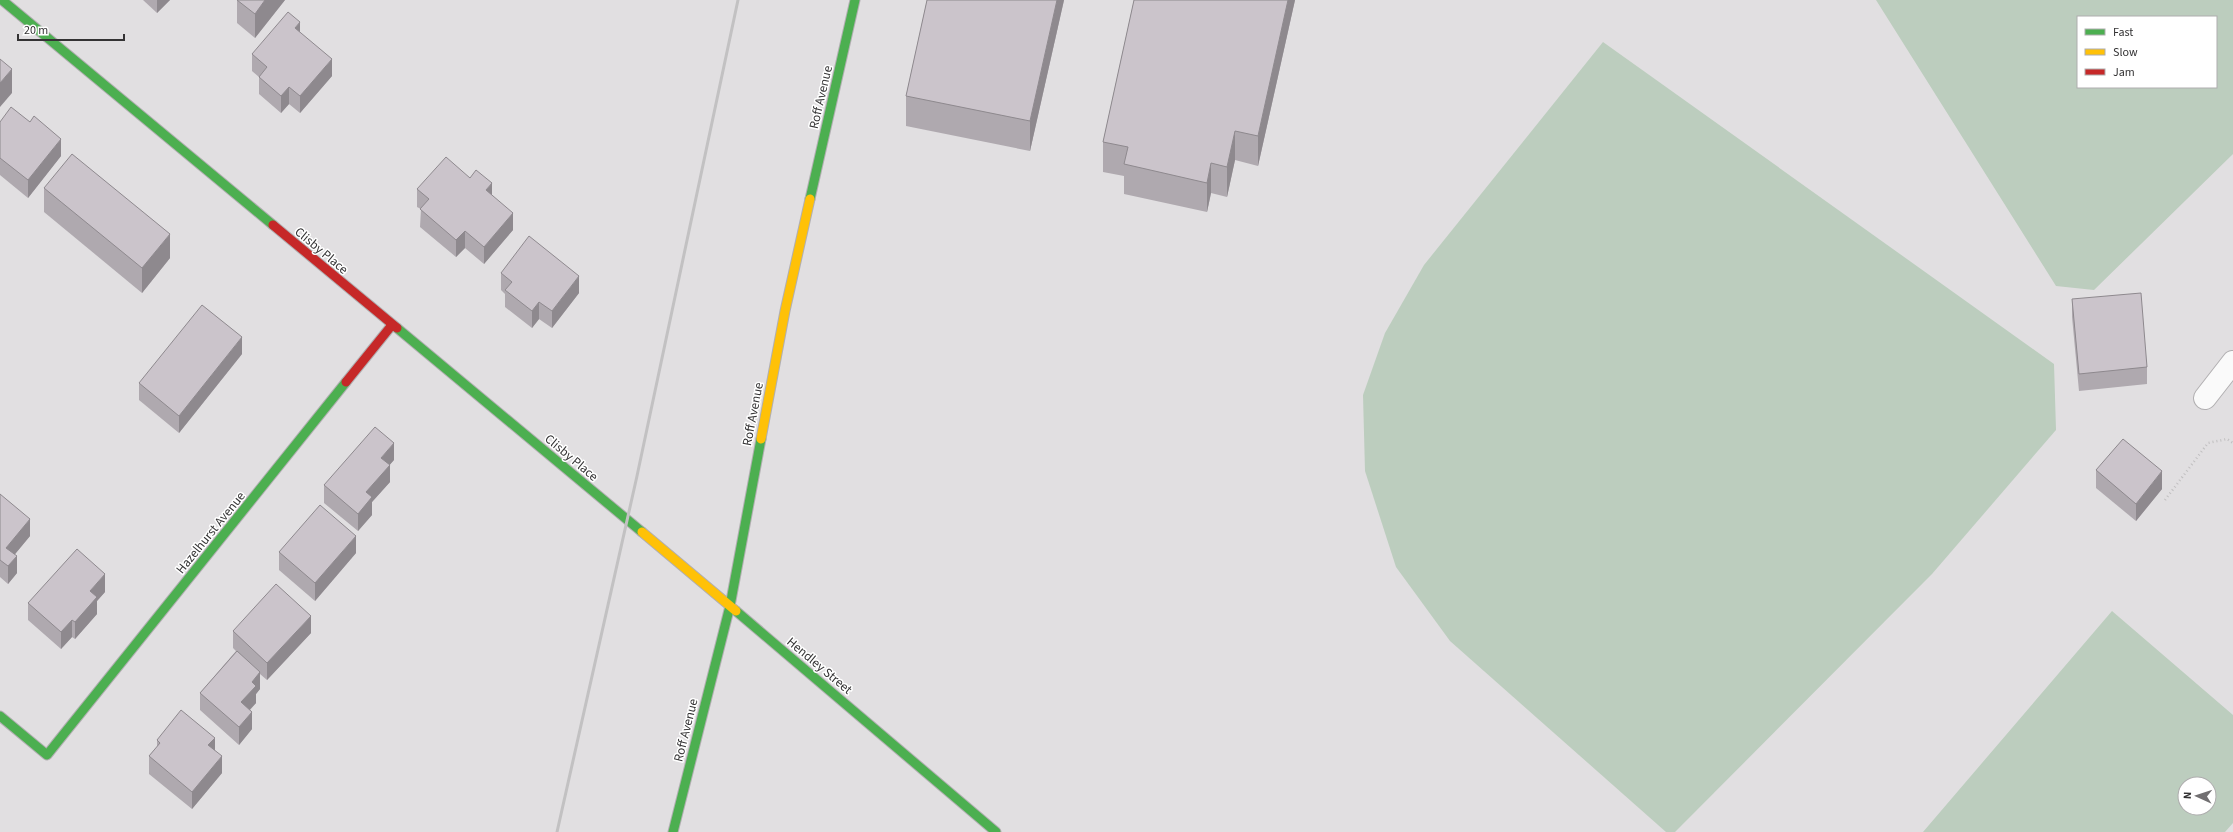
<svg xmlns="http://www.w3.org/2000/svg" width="2233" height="832" viewBox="0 0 2233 832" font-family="'Source Sans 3',sans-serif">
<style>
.green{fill:#bccdbe;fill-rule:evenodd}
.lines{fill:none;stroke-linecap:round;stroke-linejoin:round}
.street-casing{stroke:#b1afb1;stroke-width:24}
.fast-casing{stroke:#b1afb1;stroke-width:11}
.slow-casing{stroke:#b1afb1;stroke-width:11}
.jam-casing{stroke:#b1afb1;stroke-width:11}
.path{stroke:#c0bfc0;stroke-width:2.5;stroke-dasharray:1 3;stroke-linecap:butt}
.street{stroke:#fafafa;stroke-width:22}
.fast{stroke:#4caf50;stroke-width:9}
.slow{stroke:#ffc107;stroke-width:9}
.jam{stroke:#c62828;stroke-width:9}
.rail{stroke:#c2c1c2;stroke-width:3}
.wall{fill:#afa9af}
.shaded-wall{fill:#8e898e}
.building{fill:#cbc4cb;stroke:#8e898e}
.labels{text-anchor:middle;stroke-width:3;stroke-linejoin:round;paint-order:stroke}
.street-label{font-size:13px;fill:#343334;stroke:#fff}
</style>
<rect width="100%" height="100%" fill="#e1dfe1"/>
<g class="green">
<path d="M1876 0H2233V154L2094 290 2056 286ZM2078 17H2216V87H2078Z"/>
<path d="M1603 42 2054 364 2056 430 1932 574 1675 832H1666L1450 641 1396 567 1365 471 1363 395 1385 333 1424 265Z"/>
<path d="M2112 611 2233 715V823L2225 832H1923ZM2185 784H2209V808H2185Z"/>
</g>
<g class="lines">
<defs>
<path id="street" d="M2205 398 2233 362"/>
<g id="fast">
<path d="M2 0 273 225"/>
<path d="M810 199 855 0"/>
<path d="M397 328 642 532"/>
<path d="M736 611 996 832"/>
<path d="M0 716 47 755 346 382"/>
<path d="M673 832 730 606 761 439"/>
</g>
<g id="slow">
<path d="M761 439 785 311 810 199"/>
<path d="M642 532 736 611"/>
</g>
<g id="jam">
<path d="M273 225 397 328"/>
<path d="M346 382 392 325"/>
</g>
</defs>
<use href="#street" class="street-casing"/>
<use href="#fast" class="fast-casing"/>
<use href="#slow" class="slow-casing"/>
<use href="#jam" class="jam-casing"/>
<path class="path" d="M2165 500 2208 443 2227 439 2233 443"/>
<use href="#street" class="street"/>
<use href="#fast" class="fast"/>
<use href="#slow" class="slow"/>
<use href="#jam" class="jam"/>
<path class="rail" d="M557 832 637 476 738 0"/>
</g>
<g class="wall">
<path d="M143 0H170L157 13Z"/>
<path d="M237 0H285L255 38 237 23Z"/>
<path d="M927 0H1064L1030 151 906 126V96Z"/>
<path d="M1134 0H1295L1258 166 1235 160 1227 197 1211 193 1207 212 1124 194V176L1103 172V142Z"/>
<path d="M300 32 332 76 300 113 289 104 281 113 259 94V77L252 71V54Z"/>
<path d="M0 122H30L61 156 28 198 0 175Z"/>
<path d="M470 178 492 195 513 230 484 264 465 248 456 257 420 227 421 209 417 207V189Z"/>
<path d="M44 188 170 258 142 293 44 212Z"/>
<path d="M501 273 579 293 552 328 539 319 532 328 505 307V294L501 290Z"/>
<path d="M2072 299 2147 367V384L2079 391 2072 317Z"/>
<path d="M242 354 179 433 139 400V383Z"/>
<path d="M394 460 389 465 390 482 372 502V515L358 531 324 503V485Z"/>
<path d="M2096 470 2162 489 2136 521 2096 488Z"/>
<path d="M0 494 30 536 15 554 17 573 8 584 0 577Z"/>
<path d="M279 552 356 553 315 601 279 570Z"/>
<path d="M105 592 97 601V614L75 639 72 637 61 649 28 620V603Z"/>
<path d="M233 631 311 633 267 680 260 674V689L256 694V703L250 710 252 729 239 745 200 710V693L236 651 233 648Z"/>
<path d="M157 740 215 750 222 773 192 809 149 774V756L157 747Z"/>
</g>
<g class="shaded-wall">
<path d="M157 0H170L157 13Z"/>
<path d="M265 0H285L255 38V14Z"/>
<path d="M1057 0H1064L1030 151V121Z"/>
<path d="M1288 0H1295L1258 166V136Z"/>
<path d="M300 22V39L295 28Z"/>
<path d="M332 59V76L300 113V96Z"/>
<path d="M12 69V93L0 107V83Z"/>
<path d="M289 87V104L281 113V96Z"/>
<path d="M1235 131V160L1227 197V167Z"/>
<path d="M61 139V156L28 198V180Z"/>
<path d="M1211 163V193L1207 212V183Z"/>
<path d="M492 183V201L486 190Z"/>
<path d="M513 213V230L484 264V247Z"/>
<path d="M465 231V248L456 257V240Z"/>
<path d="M170 234V258L142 293V268Z"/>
<path d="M579 276V293L552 328V311Z"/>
<path d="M539 302V319L532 328V311Z"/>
<path d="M242 337V354L179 433V416Z"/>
<path d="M394 443V460L381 475V458Z"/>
<path d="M390 465V482L372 502V515L358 531V514L366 492Z"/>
<path d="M2162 471V489L2136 521V504Z"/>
<path d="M30 519V536L6 565V548Z"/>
<path d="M356 536V553L315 601V583Z"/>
<path d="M17 556V573L8 584V566Z"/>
<path d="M105 574V592L97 601V614L75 639V622L90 591Z"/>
<path d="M311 616V633L267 680V663Z"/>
<path d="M72 620V637L61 649V632Z"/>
<path d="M260 672V689L256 694V703L241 719V702L252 682Z"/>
<path d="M252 712V729L239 745V727Z"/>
<path d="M215 738V755L208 745Z"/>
<path d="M222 756V773L192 809V792Z"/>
</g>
<g class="building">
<path d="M237 0H265L255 14Z"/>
<path d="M927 0H1057L1030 121 906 96Z"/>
<path d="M1134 0H1288L1258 136 1235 131 1227 167 1211 163 1207 183 1124 164 1128 147 1103 142Z"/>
<path d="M288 12 300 22 295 28 332 59 300 96 289 87 281 96 259 77 267 67 252 54Z"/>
<path d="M0 59 12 69 0 83Z"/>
<path d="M11 107 30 122 34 116 61 139 28 180 0 158V122Z"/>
<path d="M72 154 170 234 142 268 44 188Z"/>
<path d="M446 157 470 178 476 170 492 183 486 190 513 213 484 247 465 231 456 240 420 209 429 199 417 189Z"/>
<path d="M529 236 579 276 552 311 539 302 532 311 505 290 512 282 501 273Z"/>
<path d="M2141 293 2147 367 2079 374 2072 299Z"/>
<path d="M202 305 242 337 179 416 139 383Z"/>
<path d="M375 427 394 443 381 458 390 465 366 492 372 497 358 514 324 485Z"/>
<path d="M2123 439 2162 471 2136 504 2096 470Z"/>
<path d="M0 494 30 519 6 548 17 556 8 566 0 560Z"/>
<path d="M320 505 356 536 315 583 279 552Z"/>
<path d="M77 549 105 574 90 591 97 597 75 622 72 620 61 632 28 603Z"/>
<path d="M276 584 311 616 267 663 233 631Z"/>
<path d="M237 651 260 672 252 682 256 686 241 702 252 712 239 727 200 693Z"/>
<path d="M181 710 215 738 208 745 222 756 192 792 149 756 160 743 157 740Z"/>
</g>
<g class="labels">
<g class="street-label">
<text transform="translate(820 97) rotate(-77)" y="5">Roff Avenue</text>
<text transform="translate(322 250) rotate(40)" y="5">Clisby Place</text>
<text transform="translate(752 414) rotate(-79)" y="5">Roff Avenue</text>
<text transform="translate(572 457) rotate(40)" y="5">Clisby Place</text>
<text transform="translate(210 532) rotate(-51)" y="5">Hazelhurst Avenue</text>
<text transform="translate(820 665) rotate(40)" y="5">Hendley Street</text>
<text transform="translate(685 730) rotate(-76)" y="5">Roff Avenue</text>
</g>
</g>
<rect x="2077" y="16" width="140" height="72" fill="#ffffff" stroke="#aeadae"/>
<rect x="2085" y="29" width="20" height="6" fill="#4caf50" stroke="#aeadae"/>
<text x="2113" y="36" font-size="12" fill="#343334">Fast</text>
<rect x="2085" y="49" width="20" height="6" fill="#ffc107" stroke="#aeadae"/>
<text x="2113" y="56" font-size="12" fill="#343334">Slow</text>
<rect x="2085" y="69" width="20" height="6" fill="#c62828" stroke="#aeadae"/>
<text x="2113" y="76" font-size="12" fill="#343334">Jam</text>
<g transform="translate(2197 796) rotate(273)"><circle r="19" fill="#ffffff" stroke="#aeadae"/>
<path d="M0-3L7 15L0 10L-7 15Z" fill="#716f71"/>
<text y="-6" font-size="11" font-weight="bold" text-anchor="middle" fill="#343334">N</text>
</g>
<path d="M18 34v6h106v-6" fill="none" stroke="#343334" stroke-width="2"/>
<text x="24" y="34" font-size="12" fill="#343334" stroke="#ffffff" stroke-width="3" paint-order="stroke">20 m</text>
</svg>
